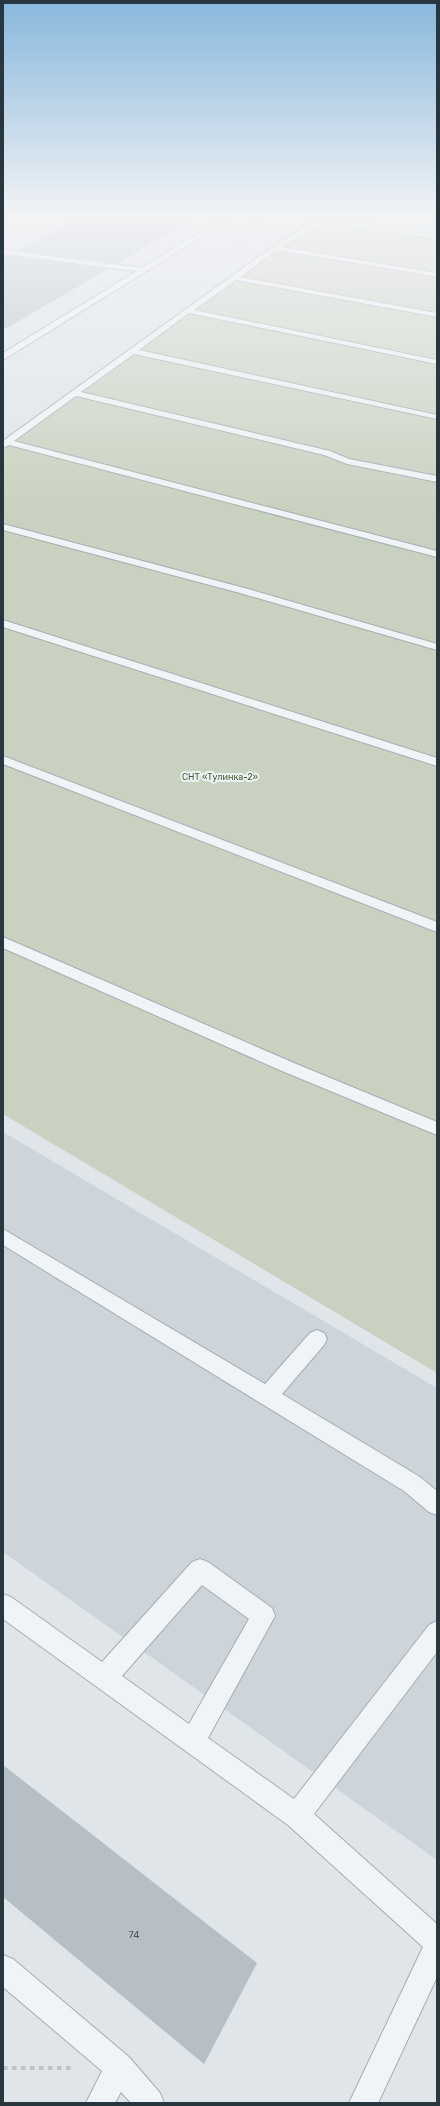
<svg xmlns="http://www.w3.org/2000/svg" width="440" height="2106" viewBox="0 0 440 2106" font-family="Rubik,sans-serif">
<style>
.built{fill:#cdd5da}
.green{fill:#c9d2c0}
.building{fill:#b6bfc5}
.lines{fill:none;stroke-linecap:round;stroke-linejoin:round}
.lane-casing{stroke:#a4adb2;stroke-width:2}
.street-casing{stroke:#a4adb2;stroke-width:2}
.path-far1{stroke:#bdc3c6;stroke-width:1;stroke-dasharray:1.5 1.5;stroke-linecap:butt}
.path{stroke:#bdc3c6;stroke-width:4;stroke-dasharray:4.5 4.5;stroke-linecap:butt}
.lane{fill:#f1f4f6;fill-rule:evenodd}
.street{fill:#f1f4f6;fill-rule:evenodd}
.labels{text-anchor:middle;stroke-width:4;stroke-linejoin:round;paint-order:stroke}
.far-park-label{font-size:9px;fill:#465b35;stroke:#eef3f6}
.near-number-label{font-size:10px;fill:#4c5860}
</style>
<rect width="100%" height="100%" fill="#dfe5e8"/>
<path class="built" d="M3 1132 437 1388V1860L3 1552Z"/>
<path class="green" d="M328 218 437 236V1373L3 1114V440L269 247 306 222Z"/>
<g class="building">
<path d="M87 215H200L118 263 18 250Z"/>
<path d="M7 256 108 269 3 330V258Z"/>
<path d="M3 1765 257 1963 204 2064 3 1897Z"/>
</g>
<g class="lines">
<defs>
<g id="lane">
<path d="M325 218 437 235V239L326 222 281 247 437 273V277L277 250 240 277 437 313V317L236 280 194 310 437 360V364L189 313 139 350 437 415V419L134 354 81 392 330 451 349 459 437 476V482L347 464 324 455 76 396 14 441 437 551V557L9 445 3 448 4 440 271 248 297 232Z"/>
<path d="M3 250 143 268 146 270 143 272 3 254Z"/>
<path d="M3 524 248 589 437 644V650L240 593 3 530Z"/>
<path d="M3 620 437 758V766L3 627Z"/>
<path d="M3 756 437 922V932L3 764Z"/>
<path d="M3 937 294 1063 437 1122V1135L282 1071 3 948Z"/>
<path d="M3 1229 265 1384 310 1333 317 1330 324 1333 327 1339 324 1345 282 1394 420 1477 437 1491V1515L429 1512 404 1491 3 1245Z"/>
<path d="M200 1559 208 1562 272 1608 275 1616 208 1738 294 1799 429 1625 437 1621V1652L314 1814 437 1924V1977L378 2103H349L423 1947 288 1825 3 1619V1594L11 1597 102 1662 192 1562ZM202 1585 249 1619 189 1724 122 1676Z"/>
<path d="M3 1955 13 1959 129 2057 160 2093 164 2103H131L121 2092 115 2103H86L102 2071 3 1987Z"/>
</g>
<path id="street" d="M228 215H237L3 360V353Z"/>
</defs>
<use href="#lane" class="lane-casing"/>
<use href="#street" class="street-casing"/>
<g class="path-far1">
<path d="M251 245 231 243 268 220H286"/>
<path d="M3 279 17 272"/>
<path d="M3 301 48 276"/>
</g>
<path class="path" d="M3 2068H74"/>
<use href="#lane" class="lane"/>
<use href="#street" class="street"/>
</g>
<linearGradient id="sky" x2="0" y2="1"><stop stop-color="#88b7dc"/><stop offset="0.42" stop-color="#f1f3f5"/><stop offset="1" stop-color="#f1f3f5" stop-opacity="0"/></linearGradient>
<rect width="440" height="510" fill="url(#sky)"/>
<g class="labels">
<g class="far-park-label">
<text x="220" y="780">СНТ «Тулинка-2»</text>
</g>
<g class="near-number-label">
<text x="134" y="1938">74</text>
</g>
</g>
<rect width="440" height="2106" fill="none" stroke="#28363f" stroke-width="8"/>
</svg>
